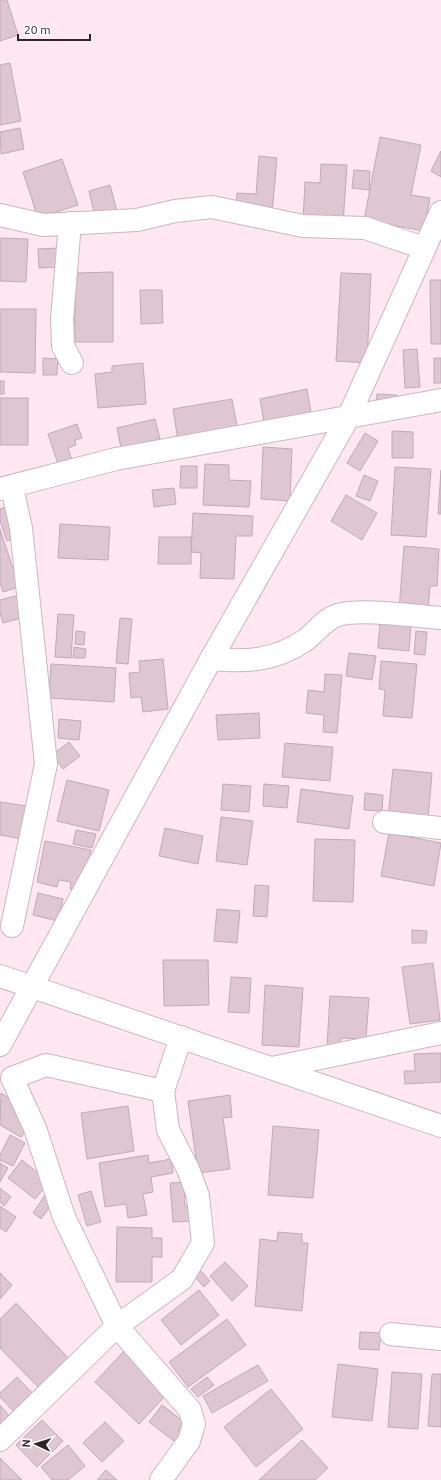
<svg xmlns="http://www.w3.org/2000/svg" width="441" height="1480" viewBox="0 0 441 1480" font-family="Ubuntu,sans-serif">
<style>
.building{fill:#dfc7d2;stroke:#c1aab5}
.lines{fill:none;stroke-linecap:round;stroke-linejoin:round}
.minor-casing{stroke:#cdb6c1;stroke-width:24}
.minor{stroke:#fff;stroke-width:22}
</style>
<rect width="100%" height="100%" fill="#ffe7f2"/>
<g class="building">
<path d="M0 0H7L18 35 0 41Z"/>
<path d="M10 63 21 121 0 125V65Z"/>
<path d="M20 128 24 149 1 154 0 132Z"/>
<path d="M380 137 421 145 411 195 430 198 424 231 364 220Z"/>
<path d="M441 151V177L431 171Z"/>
<path d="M259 156 277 158 272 214 236 211 237 193 256 194Z"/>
<path d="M62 159 78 205 38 218 23 172Z"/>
<path d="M321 164 347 165 343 224 303 221 305 182 320 183Z"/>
<path d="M354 170 370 171 369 190 352 188Z"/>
<path d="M110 185 117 211 95 216 89 191Z"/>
<path d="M0 238 28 239 26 282 0 281Z"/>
<path d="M58 248 59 267 39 268 38 249Z"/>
<path d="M113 272V342H75V273Z"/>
<path d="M341 273 371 274 367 363 336 361Z"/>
<path d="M430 280H441V344H431Z"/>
<path d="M140 290H162L163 323 141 324Z"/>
<path d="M0 309H36L35 373 0 372Z"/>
<path d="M417 349 420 387 405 388 403 350Z"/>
<path d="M43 358 58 359 57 375H43Z"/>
<rect x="434" y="358" width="7" height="25"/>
<path d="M143 363 146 404 98 408 95 374 112 372V366Z"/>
<rect x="0" y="381" width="4" height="13"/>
<path d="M307 389 312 419 265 428 260 399Z"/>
<path d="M377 394 397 395 396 406 376 404Z"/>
<rect x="0" y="398" width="28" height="47"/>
<path d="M232 399 238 431 178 441 173 409Z"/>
<path d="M155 419 160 439 121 448 117 428Z"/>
<path d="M77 424 82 438 75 440 76 445 68 448 72 460 58 464 48 434Z"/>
<path d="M392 431 413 432V458H392Z"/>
<path d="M365 433 378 441 360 471 347 463Z"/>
<path d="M263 447 292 449 290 501 261 499Z"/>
<path d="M205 464 229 465V480L251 481 249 507 203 505Z"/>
<path d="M181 466H197V488H180Z"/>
<path d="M395 467 431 469 426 537 391 535Z"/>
<path d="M441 470V514H438Z"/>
<path d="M364 475 378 481 370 501 356 496Z"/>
<path d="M174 488 176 504 154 507 152 490Z"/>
<path d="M346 495 377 513 362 540 331 521Z"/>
<path d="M8 506 19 536 7 541 0 521V509Z"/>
<path d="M193 513 253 516 252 536H236L234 579 200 578 201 553 191 552Z"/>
<path d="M60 524 110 527 108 560 58 558Z"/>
<path d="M0 529 19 587 3 592 0 583Z"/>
<path d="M159 537H191V564H158Z"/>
<path d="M404 546 439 549 437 586H430L428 612 399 610Z"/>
<path d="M19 595 25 617 3 623 0 613V600Z"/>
<path d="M58 614 74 615 71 658 55 657Z"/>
<path d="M120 618 132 619 128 664 116 663Z"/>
<path d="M380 622 411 624 409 651 378 648Z"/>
<path d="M76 631 85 632 84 645 75 644Z"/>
<path d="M416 631 427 632 425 655 414 654Z"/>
<path d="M74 647 86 649 85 658H73Z"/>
<path d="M349 653 376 656 372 680 346 676Z"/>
<path d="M163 659 168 709 143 712 141 697 131 698 129 673 140 672 139 661Z"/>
<path d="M381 661 417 664 412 718 383 716 385 690 379 689Z"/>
<path d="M51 664 116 668 114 702 49 698Z"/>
<path d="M325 674 342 675 337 733 323 732 324 715 306 713 308 690 324 692Z"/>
<path d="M259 713 260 738 218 740 216 715Z"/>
<path d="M59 719 81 721 79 740 58 738Z"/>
<path d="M69 742 80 756 63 769 52 755Z"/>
<path d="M285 743 333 747 330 781 282 777Z"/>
<path d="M393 769 432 773 428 820 388 817Z"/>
<path d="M67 780 109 790 99 831 57 821Z"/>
<path d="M223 784 251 786 249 812 221 810Z"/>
<path d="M264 784 289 786 287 808 263 806Z"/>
<path d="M301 789 353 796 349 829 297 822Z"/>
<path d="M365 793 383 795 382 811 364 810Z"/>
<path d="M0 802 27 806 22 839 0 835Z"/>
<path d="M221 817 253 821 247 865 216 861Z"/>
<path d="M165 828 203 836 198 864 159 856Z"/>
<path d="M76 830 96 834 92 848 73 844Z"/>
<path d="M389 833 441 843 434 886 381 876Z"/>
<path d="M315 839 355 840 353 902 313 901Z"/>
<path d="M45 841 91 850 83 892 70 889 71 882 59 880 57 887 37 882Z"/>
<path d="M255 885 269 886 267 917 253 916Z"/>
<path d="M38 893 63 899 58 921 33 915Z"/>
<path d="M217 909 240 911 237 943 214 941Z"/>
<path d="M412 930 427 931 426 943H412Z"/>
<path d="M163 960H208L209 1005 164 1006Z"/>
<path d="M433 963 440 1020 410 1024 402 967Z"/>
<path d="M231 977 251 978 249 1013 228 1012Z"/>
<path d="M265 985 303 988 299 1047 262 1045Z"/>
<path d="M330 996 369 998 366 1039 341 1038 340 1047 327 1046Z"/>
<path d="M441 1053V1082L405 1084 404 1071H415L414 1054Z"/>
<path d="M1 1093 23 1107 31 1122 21 1137 0 1125Z"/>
<path d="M230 1095 232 1117 223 1118 230 1169 198 1173 188 1101Z"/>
<path d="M128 1106 134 1151 87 1159 81 1113Z"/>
<path d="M273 1126 319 1130 313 1198 268 1195Z"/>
<path d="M10 1135 25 1143 13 1166 0 1160V1155Z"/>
<path d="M148 1155 149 1163 171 1159 173 1173 151 1177 153 1192 143 1194 147 1215 128 1218 126 1204 105 1207 99 1163Z"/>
<path d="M22 1160 49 1182 35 1199 8 1178Z"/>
<path d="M0 1163 8 1168 0 1182Z"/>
<path d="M184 1182 185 1206 194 1205V1221L173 1222 170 1183Z"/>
<path d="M0 1188 11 1197 4 1206 0 1202Z"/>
<path d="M91 1191 101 1222 87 1226 78 1195Z"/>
<path d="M45 1195 54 1201 41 1219 33 1213Z"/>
<path d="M0 1206 16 1217 6 1232 0 1228Z"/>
<path d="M117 1227 152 1228V1238H162V1257H152V1282H116Z"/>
<path d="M278 1232 302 1234V1243H308L302 1311 255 1306 260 1239 277 1241Z"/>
<path d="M225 1262 248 1286 232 1301 210 1276Z"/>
<path d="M200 1270 210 1281 204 1287 194 1276Z"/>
<path d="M0 1273 12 1285 0 1299Z"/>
<path d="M199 1290 219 1315 181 1345 161 1320Z"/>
<path d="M16 1303 72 1362 42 1391 0 1348V1319Z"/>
<path d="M227 1319 246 1345 188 1387 169 1362Z"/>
<path d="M360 1332 381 1333 379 1350 359 1349Z"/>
<path d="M125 1350 169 1392 139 1424 95 1382Z"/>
<path d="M338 1364 378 1369 372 1421 332 1417Z"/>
<path d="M258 1365 268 1381 212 1413 203 1396Z"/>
<path d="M392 1372 422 1374 418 1429 388 1427Z"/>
<path d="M432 1374H441V1427L428 1426Z"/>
<path d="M17 1377 37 1398 19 1417 0 1397V1393Z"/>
<path d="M207 1377 214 1385 198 1397 191 1389Z"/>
<path d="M271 1389 303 1429 256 1467 224 1427Z"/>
<path d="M0 1405 12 1419 0 1430Z"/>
<path d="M162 1405 184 1422 178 1431 184 1436 178 1444 149 1422Z"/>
<path d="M42 1420 63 1441 37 1467 16 1445Z"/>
<path d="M105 1422 124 1441 102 1462 83 1443Z"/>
<path d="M302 1440 328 1468 315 1480H259Z"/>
<path d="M68 1445 85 1466 68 1480H52L41 1467Z"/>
<path d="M0 1458 22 1480H0Z"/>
<path d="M106 1470 117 1480H97Z"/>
</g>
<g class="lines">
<defs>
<g id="minor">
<path d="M0 215 43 225 137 220 175 211 212 207 303 226 365 228 424 248"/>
<path d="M70 223 62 319 63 346 72 363"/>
<path d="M0 489 116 459 441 400"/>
<path d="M211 659C246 662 274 661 304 641 316 633 324 619 338 615 362 608 414 616 441 618"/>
<path d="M384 822 441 828"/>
<path d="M12 926 46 764 21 528 12 487"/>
<path d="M0 976 441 1126"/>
<path d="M0 1045 211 659 348 418 441 212"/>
<path d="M272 1068 441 1033"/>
<path d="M391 1334 441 1339"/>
<path d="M0 1440 117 1326 182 1279 203 1243 198 1196 188 1169 168 1130 163 1091"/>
<path d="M161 1480 189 1441 194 1424 190 1410 117 1326 64 1217 35 1128 12 1078 46 1065 163 1091 181 1037"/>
</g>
</defs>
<use href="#minor" class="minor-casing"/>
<use href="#minor" class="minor"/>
</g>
<g transform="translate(36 1444) rotate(274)" stroke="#ffffff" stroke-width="3" paint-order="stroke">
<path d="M0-3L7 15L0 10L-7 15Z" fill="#2d2428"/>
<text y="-6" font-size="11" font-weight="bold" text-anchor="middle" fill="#2d2428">N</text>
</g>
<path d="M18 34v6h72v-6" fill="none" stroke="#2d2428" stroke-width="2"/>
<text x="24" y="34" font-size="12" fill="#2d2428" stroke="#ffffff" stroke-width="3" paint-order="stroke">20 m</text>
</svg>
